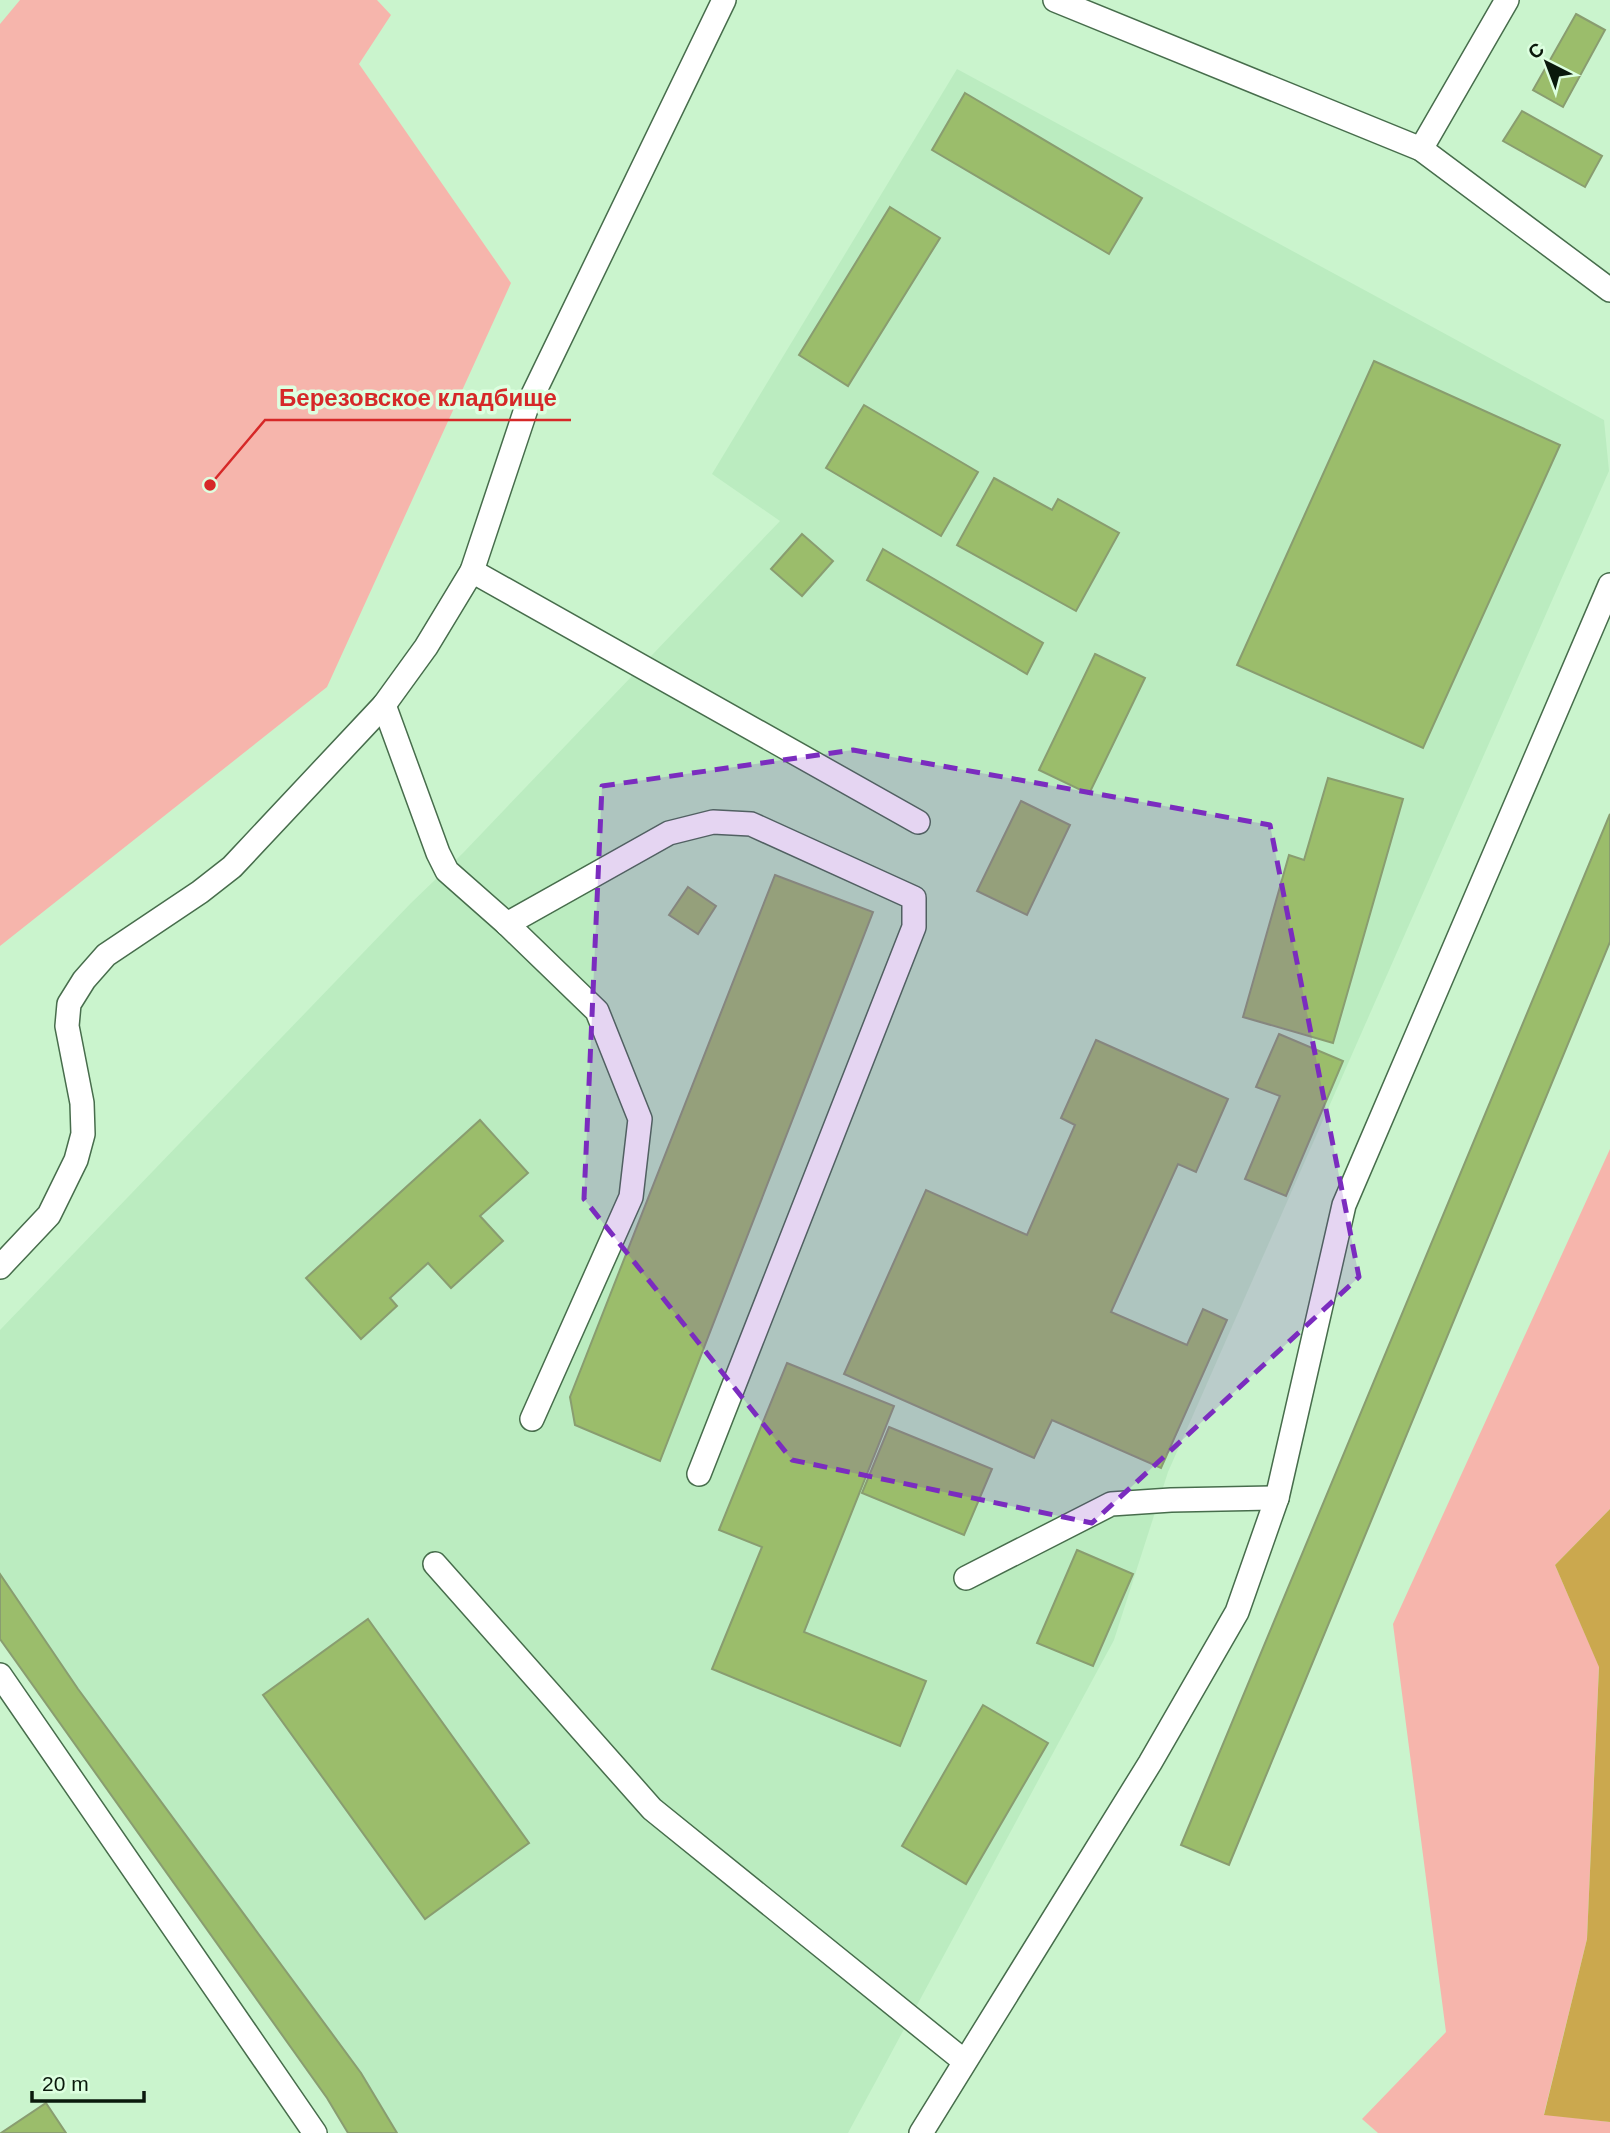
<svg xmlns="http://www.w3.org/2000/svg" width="1610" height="2133" viewBox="0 0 1610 2133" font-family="Arial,sans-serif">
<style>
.built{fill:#bbecc0}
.green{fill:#f6b5ac}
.water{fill:#cba84e}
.building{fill:#9bbd6b;stroke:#899d70;stroke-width:2}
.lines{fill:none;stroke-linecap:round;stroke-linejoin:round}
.lane-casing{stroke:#476d4c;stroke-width:26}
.lane{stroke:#fff;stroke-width:23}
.marked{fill:#7b2cbf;fill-opacity:0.2;stroke:#7b2cbf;stroke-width:5;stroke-dasharray:14 9;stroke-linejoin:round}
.leader{fill:none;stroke:#d62828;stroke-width:2.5}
.callout-dot{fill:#d62828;stroke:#ddffe0;stroke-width:2.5}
.callout-label{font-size:24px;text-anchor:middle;font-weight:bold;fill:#d62828;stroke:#ddffe0;stroke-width:7;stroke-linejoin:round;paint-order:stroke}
</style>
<rect width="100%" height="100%" fill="#caf4cd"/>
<path class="built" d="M957 69 1604 420 1609 471 1168 1472 1114 1640 848 2133H397L78 1689 0 1574V1330L411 903 463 853 780 521 712 474Z"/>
<g class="green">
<path d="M20 0H377L391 15 359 64 511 283 327 687 0 946V24Z"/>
<path d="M1610 1149V1509L1555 1565 1599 1666 1587 1939 1544 2114 1610 2122V2133H1378L1362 2119 1446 2032 1393 1624Z"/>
</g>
<path class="water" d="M1610 1509V2122L1544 2115 1587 1939 1599 1667 1555 1565Z"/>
<g class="building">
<path d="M1576 14 1605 30 1563 107 1533 90Z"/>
<path d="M965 93 1142 198 1109 254 932 150Z"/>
<path d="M1522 111 1602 156 1585 187 1503 141Z"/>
<path d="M890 207 940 238 848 386 799 355Z"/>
<path d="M1374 361 1560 445 1423 748 1237 665Z"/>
<path d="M864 405 978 472 941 536 826 468Z"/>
<path d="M994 478 1052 510 1058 499 1119 533 1076 611 957 545Z"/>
<path d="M802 534 833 561 802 596 771 569Z"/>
<path d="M883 549 1043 643 1027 674 867 580Z"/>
<path d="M1095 654 1145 678 1089 794 1039 770Z"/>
<path d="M1328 778 1403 799 1333 1043 1243 1017 1289 855 1304 860Z"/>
<path d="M1021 801 1070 825 1027 915 977 891Z"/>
<path d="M1610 814V942L1229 1865 1181 1845Z"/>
<path d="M775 875 873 912 660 1461 575 1425 570 1397Z"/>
<path d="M688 887 716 906 698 934 669 915Z"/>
<path d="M1279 1034 1343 1061 1286 1196 1245 1179 1280 1096 1256 1087Z"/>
<path d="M1096 1040 1228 1099 1196 1172 1178 1164 1111 1312 1187 1345 1203 1309 1227 1320 1161 1468 1052 1420 1034 1458 844 1374 926 1190 1027 1235 1075 1125 1061 1118Z"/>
<path d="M480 1120 528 1173 480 1216 503 1241 451 1288 428 1263 390 1298 397 1306 361 1339 306 1278Z"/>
<path d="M787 1363 894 1406 804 1632 926 1681 900 1746 712 1669 762 1547 719 1530Z"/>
<path d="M889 1427 992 1469 964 1535 862 1493Z"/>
<path d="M1077 1550 1133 1574 1093 1666 1037 1643Z"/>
<path d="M0 1574 78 1689 361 2073 397 2133H348L327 2098 0 1639Z"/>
<path d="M368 1619 529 1843 425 1919 263 1695Z"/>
<path d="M983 1705 1048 1743 966 1884 902 1846Z"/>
<path d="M46 2103 66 2133H1Z"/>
</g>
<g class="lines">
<defs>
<g id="lane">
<path d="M1055 0 1421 149 1610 290"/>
<path d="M1421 149 1507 0"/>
<path d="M472 571 918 822"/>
<path d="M384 705 438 853 447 871 507 924 597 1011 640 1119 631 1197 532 1419"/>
<path d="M507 924 669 833 713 822 751 824 914 898V927L699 1474"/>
<path d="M0 1267 49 1215 76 1160 83 1134 82 1103 67 1026 69 1004 84 980 106 955 200 892 232 867 384 705 426 647 472 571 526 409 724 0"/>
<path d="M435 1564 652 1809 964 2061"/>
<path d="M966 1578 1111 1504 1171 1500 1277 1498"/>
<path d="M0 1675 315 2133"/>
<path d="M921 2133 1150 1763 1237 1612 1277 1498 1344 1205 1610 585"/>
</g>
</defs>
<use href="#lane" class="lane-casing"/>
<use href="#lane" class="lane"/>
</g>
<path class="marked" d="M853 750 1270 825 1359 1277 1092 1523 792 1460 584 1199 602 786Z"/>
<path class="leader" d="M210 485L265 420H571"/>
<circle class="callout-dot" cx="210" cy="485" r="7"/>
<g class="callout-label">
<text x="418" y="406">Березовское кладбище</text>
</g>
<g transform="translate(1547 63) rotate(318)" stroke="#ddffe0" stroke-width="5" paint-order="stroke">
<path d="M0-5L12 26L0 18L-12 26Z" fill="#0a190c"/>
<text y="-10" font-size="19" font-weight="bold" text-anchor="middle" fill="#0a190c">С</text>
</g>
<path d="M32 2091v10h112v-10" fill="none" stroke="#0a190c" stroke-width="3.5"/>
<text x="42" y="2091" font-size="21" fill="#0a190c" stroke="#ddffe0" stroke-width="5" paint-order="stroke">20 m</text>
</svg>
